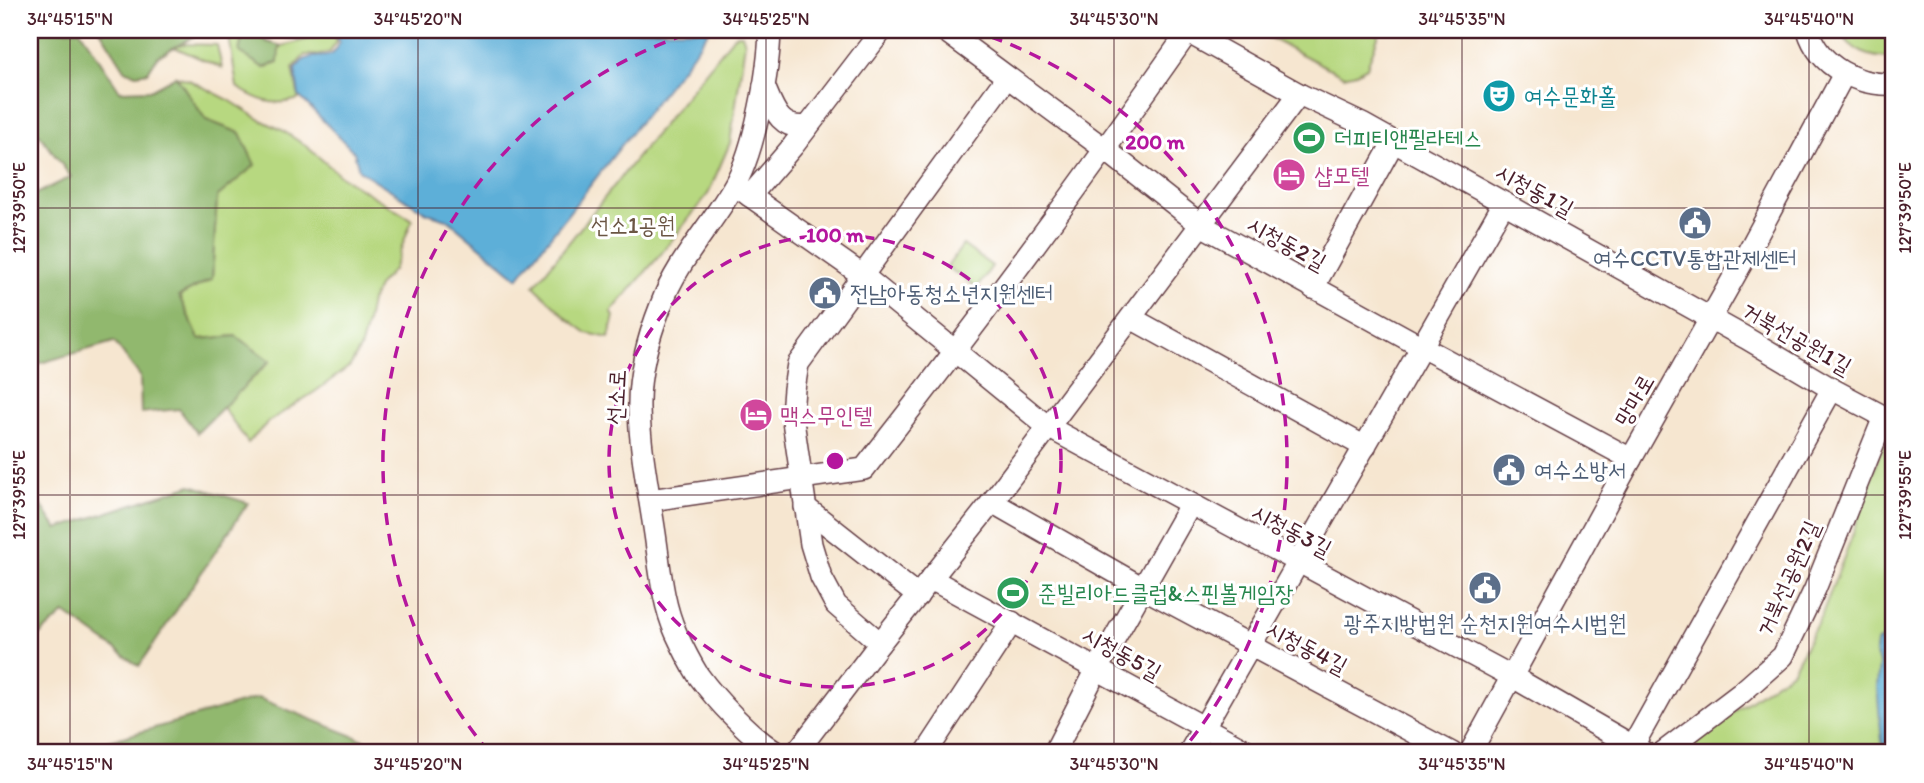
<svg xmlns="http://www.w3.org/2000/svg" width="1924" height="783" viewBox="0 0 1924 783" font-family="Itim,'Poor Story',sans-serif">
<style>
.green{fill:#b7d880;stroke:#807c56;stroke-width:2}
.forest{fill:#91b86e;stroke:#6e6c4c;stroke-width:2}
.water{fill:#5dafd8;stroke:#546782;stroke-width:2}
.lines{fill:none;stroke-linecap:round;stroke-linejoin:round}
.minor-casing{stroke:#643d44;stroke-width:24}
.minor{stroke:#fff;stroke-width:21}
.ticks{fill:none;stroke:#4a1f2b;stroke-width:2;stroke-opacity:0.45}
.ring{fill:none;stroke:#b5179e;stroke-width:3.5;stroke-dasharray:12 9}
.labels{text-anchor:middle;stroke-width:6;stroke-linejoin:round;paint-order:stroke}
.culture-label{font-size:23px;fill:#0d838f;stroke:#fff;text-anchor:start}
.leisure-label{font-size:23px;fill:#27864d;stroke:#fff;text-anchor:start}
.hotel-label{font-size:23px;fill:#b23c85;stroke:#fff;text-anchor:start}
.street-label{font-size:23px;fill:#4a1f2b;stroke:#fff}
.park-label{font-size:23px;fill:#6b5644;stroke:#fff}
.service-label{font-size:23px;fill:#4e5e75;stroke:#fff}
.centre{fill:#b5179e;stroke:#fff;stroke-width:3.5}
.ring-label{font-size:21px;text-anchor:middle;font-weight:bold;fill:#b5179e;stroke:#fff;stroke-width:6;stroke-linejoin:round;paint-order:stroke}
.neatline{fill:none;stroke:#4a1f2b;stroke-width:2.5}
.ticks-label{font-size:18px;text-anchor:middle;fill:#4a1f2b}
</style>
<rect width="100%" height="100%" fill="#fff"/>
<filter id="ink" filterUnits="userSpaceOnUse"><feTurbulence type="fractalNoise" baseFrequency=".0143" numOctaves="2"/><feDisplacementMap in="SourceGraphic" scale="14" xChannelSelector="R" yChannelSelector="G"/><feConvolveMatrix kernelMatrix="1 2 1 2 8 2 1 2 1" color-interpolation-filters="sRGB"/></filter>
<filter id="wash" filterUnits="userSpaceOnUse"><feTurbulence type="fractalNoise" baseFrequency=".00686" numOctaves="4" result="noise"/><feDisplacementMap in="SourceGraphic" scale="28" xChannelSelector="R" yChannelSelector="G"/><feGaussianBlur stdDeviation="1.57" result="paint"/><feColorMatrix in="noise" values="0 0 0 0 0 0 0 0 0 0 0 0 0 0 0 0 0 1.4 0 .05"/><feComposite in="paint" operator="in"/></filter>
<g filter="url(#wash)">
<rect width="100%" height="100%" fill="#f6e6d0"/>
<g class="green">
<path d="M228 30H257V34L242 38 279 50 282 46 321 36H334L336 42 330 52 319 55H305L293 68 299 99C274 107 258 101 237 87Z"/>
<path d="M1254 30H1379L1380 31 1367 67 1356 73 1344 76Z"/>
<path d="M1838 30H1894V58C1868 58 1853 52 1838 30Z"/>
<path d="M738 34H742L745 43 730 143 708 194 660 255 611 312 614 316 609 338 587 333 568 319 534 286 734 36Z"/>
<path d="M181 44 217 45 222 68 174 47Z"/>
<path d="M176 76 189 80 229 100 261 120 282 130 306 146 342 177 412 220 393 270 379 285 371 301 366 328 360 349 350 366 316 391 268 422 248 443 223 407 270 361 236 336 199 339 179 296 212 279 217 197 240 133 206 120Z"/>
<path d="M963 245 992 266 977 288 947 267Z"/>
<path d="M1887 432 1894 435V753H1683L1710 729 1793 670 1822 614 1851 539Z"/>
</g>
<g class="forest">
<path d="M36 30H80L120 91 150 90 176 76 206 120 240 133 255 165 217 197 212 279 179 296 199 339 236 336 270 361 197 433 179 409 141 413 140 376 114 342 30 366V197L71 177 30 122V33Z"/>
<path d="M100 30H218L217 37 195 36 158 56 148 72 136 74 126 71Z"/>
<path d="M257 34 267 42 282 46 279 50 278 62 264 68 239 52 242 38Z"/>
<path d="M191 485 248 503 139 666 65 613 30 643V488L57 529Z"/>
<path d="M258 698 386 749 388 753H68Z"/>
</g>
<g class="water">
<path d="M266 30H709L692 55 518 278 447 219 427 213 359 170 354 152 299 96 295 69C298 66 301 62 304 60 318 52 335 64 339 41L334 36C312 35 286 44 266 30Z"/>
<path d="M1894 619V753H1888L1882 742 1877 687 1879 663 1875 652 1876 644 1879 641 1891 639Z"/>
</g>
</g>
<g filter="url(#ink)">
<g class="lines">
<defs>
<g id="minor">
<path d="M770 30C769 70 755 150 735 184 712 225 677 261 661 305 648 338 638 374 639 409 640 451 649 493 655 534 660 567 662 602 676 633 682 646 690 662 698 675 716 700 751 737 777 753"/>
<path d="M944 30 1106 150 1201 225 1422 347 1631 459"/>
<path d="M1184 30 1299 94 1362 124 1746 338 1832 389 1894 422"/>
<path d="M1808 30C1819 67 1858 86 1894 84"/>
<path d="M764 86C773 107 779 131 808 126"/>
<path d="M739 188 750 196 793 146 882 30"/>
<path d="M750 196 862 275 1048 427 1513 677 1645 753"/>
<path d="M1313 288 1393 143"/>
<path d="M1131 318 1365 447"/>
<path d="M650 500 864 469C976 326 1084 181 1188 32"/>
<path d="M992 502 1143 588 1452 753"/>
<path d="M805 507 918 596"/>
<path d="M931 579 1251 753"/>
<path d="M880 643 836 605 821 577 811 544 792 414 794 389 798 364 1007 77"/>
<path d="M796 753 880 643 992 502 1299 94"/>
<path d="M926 753 1012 622"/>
<path d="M1054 753 1097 669 1190 505"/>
<path d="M1189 753 1504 203"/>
<path d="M1470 753 1631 459 1753 243 1844 74"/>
<path d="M1629 753 1832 389"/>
<path d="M1662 753 1741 693 1783 656 1815 589 1884 417"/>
</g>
</defs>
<use href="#minor" class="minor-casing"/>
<use href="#minor" class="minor"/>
</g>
</g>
<path class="ticks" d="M70 30V753M418 30V753M766 30V753M1114 30V753M1462 30V753M1809 30V753M30 208H1894M30 495H1894"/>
<g class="ring">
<circle cx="835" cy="461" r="226"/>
<path d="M489 752A452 452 0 0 1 699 30M971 30A452 452 0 0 1 1181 752"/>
</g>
<defs>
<symbol id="theatre-disc" viewBox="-11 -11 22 22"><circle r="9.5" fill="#0f9aa8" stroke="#fff"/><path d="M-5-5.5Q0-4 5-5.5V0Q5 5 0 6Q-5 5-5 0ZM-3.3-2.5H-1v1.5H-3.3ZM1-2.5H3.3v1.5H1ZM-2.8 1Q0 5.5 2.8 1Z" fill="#fff"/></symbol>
<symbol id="stadium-disc" viewBox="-11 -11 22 22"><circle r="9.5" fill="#2e9e5b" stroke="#fff"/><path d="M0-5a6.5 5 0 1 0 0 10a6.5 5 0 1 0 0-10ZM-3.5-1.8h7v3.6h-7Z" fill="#fff"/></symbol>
<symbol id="hotel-disc" viewBox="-11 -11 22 22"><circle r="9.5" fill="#d1479c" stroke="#fff"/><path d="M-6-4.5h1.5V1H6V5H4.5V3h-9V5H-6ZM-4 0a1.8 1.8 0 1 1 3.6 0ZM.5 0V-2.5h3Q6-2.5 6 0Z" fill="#fff"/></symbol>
<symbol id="civic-disc" viewBox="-11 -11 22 22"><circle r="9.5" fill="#5c6f8a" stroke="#fff"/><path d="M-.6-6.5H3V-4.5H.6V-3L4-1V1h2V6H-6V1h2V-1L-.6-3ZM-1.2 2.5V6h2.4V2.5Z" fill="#fff"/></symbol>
</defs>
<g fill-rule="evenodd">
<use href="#theatre-disc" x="1480" y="77" width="38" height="38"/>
<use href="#stadium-disc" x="1290" y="119" width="38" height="38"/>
<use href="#hotel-disc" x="1270" y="156" width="38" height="38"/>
<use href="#civic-disc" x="1676" y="204" width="38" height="38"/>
<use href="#civic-disc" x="806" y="274" width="38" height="38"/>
<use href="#hotel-disc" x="737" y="396" width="38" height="38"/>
<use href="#civic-disc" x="1490" y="451" width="38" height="38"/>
<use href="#civic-disc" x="1466" y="569" width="38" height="38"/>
<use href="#stadium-disc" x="994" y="574" width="38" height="38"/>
</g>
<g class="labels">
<g class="culture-label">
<text x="1524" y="104">여수문화홀</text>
</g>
<g class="leisure-label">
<text x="1334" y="146">더피티앤필라테스</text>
<text x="1038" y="601">준빌리아드클럽&amp;스핀볼게임장</text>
</g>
<g class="hotel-label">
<text x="1314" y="183">샵모텔</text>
<text x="780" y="423">맥스무인텔</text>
</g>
<g class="street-label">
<text transform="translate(1535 190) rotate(29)" y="8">시청동1길</text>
<text transform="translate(1287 243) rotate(29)" y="8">시청동2길</text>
<text transform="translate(1797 338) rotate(30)" y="8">거북선공원1길</text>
<text transform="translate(616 397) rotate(-87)" y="8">선소로</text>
<text transform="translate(1634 400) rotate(-60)" y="8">망마로</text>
<text transform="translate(1292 530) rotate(28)" y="8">시청동3길</text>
<text transform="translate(1788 578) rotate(-66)" y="8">거북선공원2길</text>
<text transform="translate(1307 647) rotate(28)" y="8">시청동4길</text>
<text transform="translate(1122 653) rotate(29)" y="8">시청동5길</text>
</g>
<g class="park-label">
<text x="633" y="233">선소1공원</text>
</g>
<g class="service-label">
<text x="1695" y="266">여수CCTV통합관제센터</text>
<text x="850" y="301" text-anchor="start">전남아동청소년지원센터</text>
<text x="1534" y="478" text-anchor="start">여수소방서</text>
<text x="1485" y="631">광주지방법원 순천지원여수시법원</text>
</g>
</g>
<circle cx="835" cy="461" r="10" class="centre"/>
<g class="ring-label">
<text x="1155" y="149">200 m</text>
<text x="835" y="242">100 m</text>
</g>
<rect width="1924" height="783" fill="none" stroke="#fff" stroke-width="77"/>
<rect x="38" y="38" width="1847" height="706" class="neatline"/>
<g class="ticks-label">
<text x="70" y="25">34°45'15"N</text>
<text x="418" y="25">34°45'20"N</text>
<text x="766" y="25">34°45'25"N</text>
<text x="1114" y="25">34°45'30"N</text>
<text x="1462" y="25">34°45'35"N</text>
<text x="1809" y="25">34°45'40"N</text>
<text transform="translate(1905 208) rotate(-90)" y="6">127°39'50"E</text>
<text transform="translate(19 208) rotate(-90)" y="6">127°39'50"E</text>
<text transform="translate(1905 495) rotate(-90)" y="6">127°39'55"E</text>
<text transform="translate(19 495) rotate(-90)" y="6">127°39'55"E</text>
<text x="70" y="770">34°45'15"N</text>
<text x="418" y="770">34°45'20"N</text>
<text x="766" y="770">34°45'25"N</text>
<text x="1114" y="770">34°45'30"N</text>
<text x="1462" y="770">34°45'35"N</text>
<text x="1809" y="770">34°45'40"N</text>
</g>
</svg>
